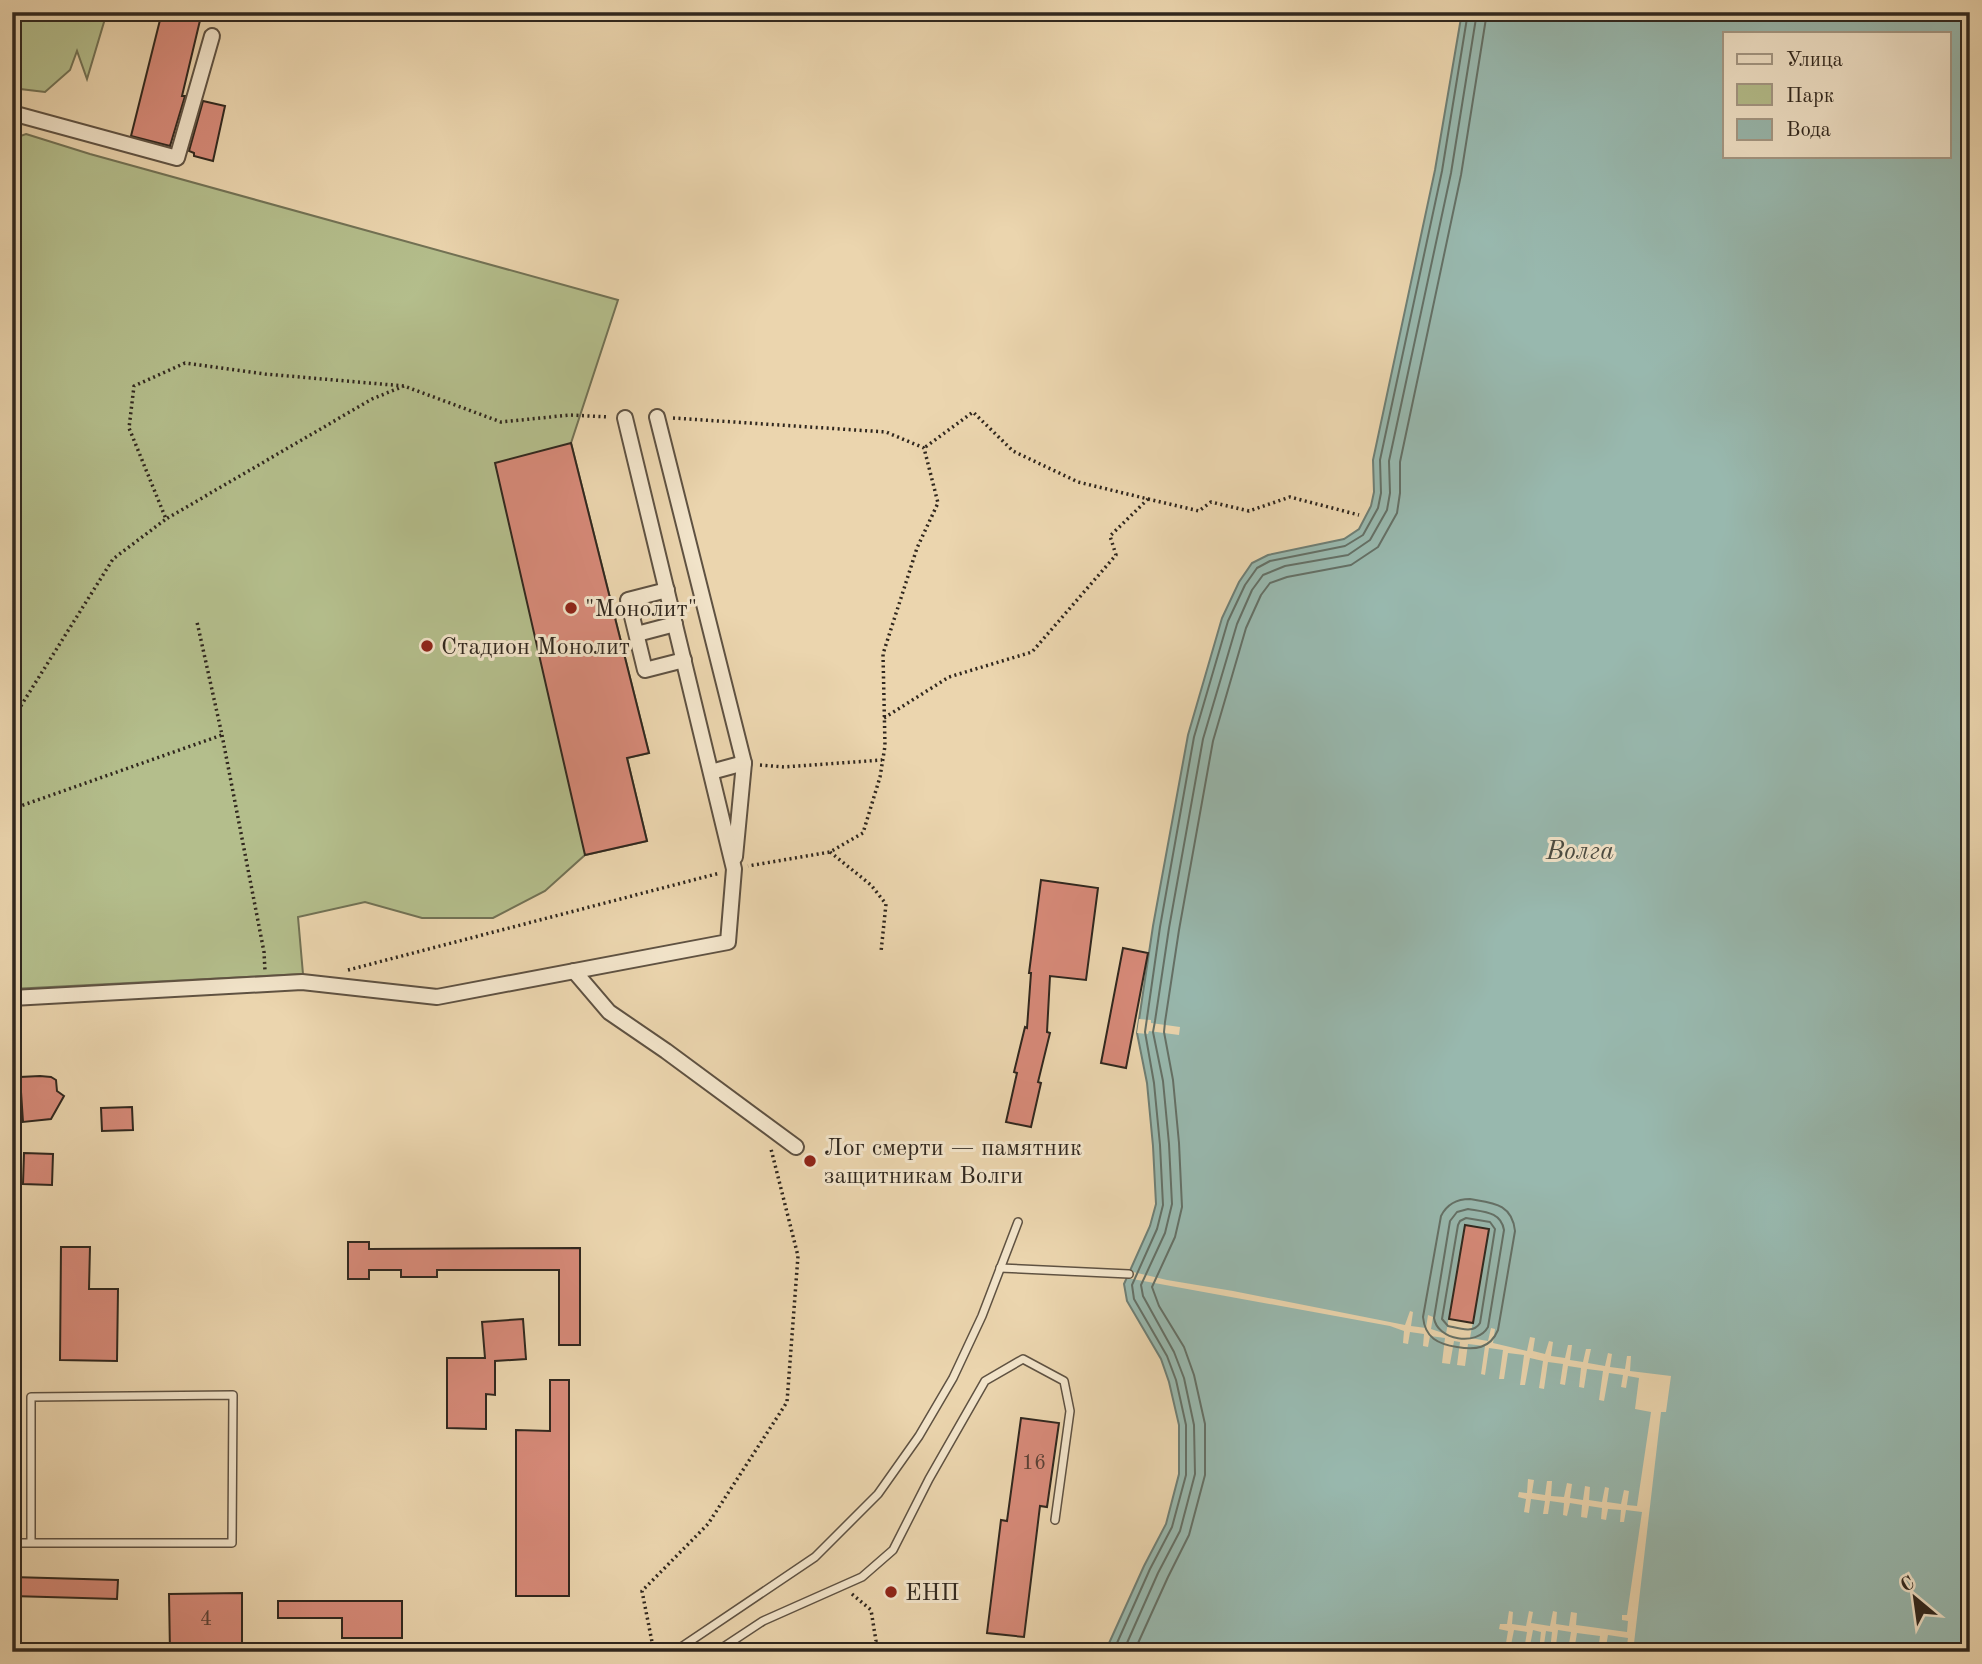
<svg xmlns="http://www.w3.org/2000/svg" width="1982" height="1664" viewBox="0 0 1982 1664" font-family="'Old Standard TT',serif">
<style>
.green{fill:#b4be8c;stroke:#727255;stroke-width:2}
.water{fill:#98b8ae;stroke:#6e7e74;stroke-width:2;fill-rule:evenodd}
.pier{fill:#ebd5ae}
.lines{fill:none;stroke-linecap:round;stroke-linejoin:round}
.shore{stroke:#647066;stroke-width:2}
.building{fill:#d78a79;stroke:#30271e;stroke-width:2}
.service-casing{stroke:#5f5242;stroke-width:10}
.minor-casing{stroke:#5f5242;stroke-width:18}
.path{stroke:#30271e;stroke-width:3.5;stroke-dasharray:2 3.5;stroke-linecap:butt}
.service{stroke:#f2e4ca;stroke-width:7}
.minor{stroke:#f2e4ca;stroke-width:14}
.poi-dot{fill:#8f2418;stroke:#f2e4ca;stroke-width:2.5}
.labels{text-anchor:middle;stroke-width:6;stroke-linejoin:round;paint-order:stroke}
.number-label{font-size:21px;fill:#5a4035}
.poi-label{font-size:24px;fill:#30271e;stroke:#f2e4ca;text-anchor:start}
.water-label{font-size:26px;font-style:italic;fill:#4a4b42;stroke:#f2e4ca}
</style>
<rect width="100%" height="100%" fill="#ebd5ae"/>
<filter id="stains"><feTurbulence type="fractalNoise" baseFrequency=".00286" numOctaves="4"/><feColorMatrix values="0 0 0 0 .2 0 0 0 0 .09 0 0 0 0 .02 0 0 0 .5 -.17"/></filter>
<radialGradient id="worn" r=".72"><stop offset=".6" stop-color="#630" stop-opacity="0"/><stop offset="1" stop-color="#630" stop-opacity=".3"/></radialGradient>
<g class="green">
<path d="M12 12H107L87 79 77 51 70 70 45 92 12 88Z"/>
<path d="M26 134 90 154 618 300 571 443 649 753 627 758 647 841 585 855 545 891 493 918H422L365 902 298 917 303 974 12 989V139Z"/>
</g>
<path class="water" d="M1462 12H1970V1652H1105L1144 1566 1166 1524 1179 1474V1425L1169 1382 1161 1359 1127 1301 1124 1284 1150 1226 1156 1204 1153 1146 1147 1083 1137 1033 1153 926 1188 735 1222 618 1239 582 1252 563 1268 555 1344 539 1359 529 1371 506 1374 492 1373 460 1435 170ZM1725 33H1949V156H1725Z"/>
<g class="pier">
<path d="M1139 1019 1151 1020V1023L1180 1027 1179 1035 1149 1031 1148 1034 1137 1033Z"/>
<path d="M1465 1225 1489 1229 1470 1338 1488 1341 1491 1328 1495 1329 1493 1343 1527 1351 1530 1337 1535 1338 1533 1351 1545 1354 1549 1341 1553 1342 1551 1356 1565 1358 1568 1345H1572L1570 1360 1583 1362 1586 1349H1591L1588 1363 1605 1366 1608 1353 1612 1354 1610 1367 1625 1369 1627 1356H1631L1630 1371 1671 1376 1666 1412H1661L1633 1652H1626L1628 1638 1608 1635 1605 1652H1598L1600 1636 1577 1633 1574 1651 1568 1650 1571 1632 1558 1630 1555 1652 1550 1651 1552 1632 1546 1631 1543 1651H1539L1541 1632 1533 1630 1529 1651 1524 1650 1527 1632 1514 1630 1510 1650 1505 1649 1508 1631 1499 1629 1500 1624H1507L1509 1611 1513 1612 1512 1624 1526 1626 1529 1611 1533 1612 1531 1623 1550 1626 1553 1611 1557 1612 1556 1624 1569 1626 1571 1612 1577 1613 1576 1625 1627 1632 1628 1621 1622 1620V1615H1627L1642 1512 1626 1510 1624 1522H1620L1621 1510 1608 1509 1606 1520 1601 1519 1602 1508 1589 1506 1587 1518 1581 1517 1582 1505 1570 1503 1567 1516 1563 1515 1564 1503 1550 1501 1548 1514H1543L1545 1501 1531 1499 1529 1513 1524 1512 1526 1499 1518 1497 1519 1492 1527 1493 1528 1479 1534 1480 1532 1493 1545 1495 1547 1481H1552L1551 1496 1564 1497 1567 1483 1572 1484 1570 1498 1583 1500 1585 1486 1590 1487 1589 1500 1602 1502 1605 1487 1609 1488 1607 1502 1621 1504 1624 1490 1629 1491 1627 1505 1637 1506 1651 1412 1635 1409 1639 1378 1628 1376 1626 1388 1621 1387 1623 1375 1609 1373 1604 1401 1599 1400 1603 1371 1587 1369 1584 1388 1579 1387 1581 1368 1568 1366 1565 1385 1560 1384 1563 1364 1548 1362 1544 1389 1539 1388 1543 1361 1530 1358 1525 1385H1520L1524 1355 1508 1353 1504 1379H1499L1503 1350 1489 1348 1485 1375 1481 1374 1485 1346 1468 1344 1465 1366 1457 1365 1460 1342 1454 1341 1450 1364 1442 1363 1445 1338 1430 1336 1428 1347 1423 1346 1424 1334 1410 1332 1408 1344 1403 1343 1404 1331 1390 1326 1127 1278 1129 1271 1167 1280 1233 1291 1405 1325 1410 1311 1413 1312 1411 1326 1426 1328 1428 1315 1433 1317 1431 1329 1446 1334Z"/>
</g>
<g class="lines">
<g class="shore">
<path d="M1470 1199C1492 1203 1512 1203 1515 1231L1498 1330C1490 1349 1475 1350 1457 1347 1438 1344 1425 1338 1423 1317L1441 1216C1447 1204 1456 1199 1470 1199Z"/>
<path d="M1468 1209C1485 1212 1501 1212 1504 1230L1488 1327C1477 1347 1437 1340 1434 1318L1450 1221 1457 1212Z"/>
<path d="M1466 1218 1490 1222 1495 1229 1480 1323C1474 1334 1458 1328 1448 1326L1442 1319 1458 1225 1460 1221Z"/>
<path d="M1113 1652 1150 1569 1172 1527 1186 1475V1425L1176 1380 1167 1356 1134 1299 1132 1285 1157 1229 1163 1205 1160 1145 1154 1083 1145 1032 1160 927 1194 737 1228 621 1245 585 1257 568 1270 561 1345 546 1363 535 1378 508 1381 493 1380 460 1442 171 1468 12"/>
<path d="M1123 1652 1158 1573 1180 1531 1195 1474 1194 1425 1184 1378 1174 1352 1143 1296 1141 1285 1165 1233 1172 1204 1169 1144 1163 1081 1153 1032 1155 1021 1169 928 1203 739 1237 624 1252 590 1263 575 1285 566 1348 555 1370 540 1387 510 1390 493 1389 461 1451 173 1477 12"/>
<path d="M1134 1652 1168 1577 1189 1535 1205 1475V1424L1194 1375 1184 1347 1159 1306 1152 1287 1175 1237 1182 1207 1179 1143 1173 1080 1164 1032 1165 1022 1179 930 1213 741 1246 628 1261 595 1270 583 1287 577 1351 565 1378 547 1397 513 1400 493V462L1461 175 1487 12"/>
</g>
</g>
<g class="building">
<path d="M162 12H202L182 96H185L170 146 131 136Z"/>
<path d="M203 101 225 106 213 161 194 156V153L189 151Z"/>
<path d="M571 443 649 753 627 758 647 841 585 855 495 463Z"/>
<path d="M1041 880 1098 888 1086 980 1050 976 1047 1032 1050 1033 1038 1082 1041 1083 1031 1127 1006 1122 1017 1073 1014 1072 1025 1027 1027 1028 1031 973H1029Z"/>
<path d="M1123 948 1148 953 1126 1068 1101 1063Z"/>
<path d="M40 1076 51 1077 56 1080 57 1091 64 1096 51 1119 23 1122 20 1077Z"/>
<path d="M132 1107 133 1130 102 1131 101 1108Z"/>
<path d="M24 1153 53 1154 52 1185 23 1184Z"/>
<path d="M1465 1225 1489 1229 1473 1323 1449 1319Z"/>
<path d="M348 1242H369V1249L580 1248V1345H559V1270H437V1277H401V1270H369V1279H348Z"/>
<path d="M61 1247H90L89 1289H118L117 1361 60 1360Z"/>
<path d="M523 1319 526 1359 495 1361V1395L486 1394V1429L447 1428V1358H485L482 1322Z"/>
<path d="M550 1380H569V1596H516V1430L550 1431Z"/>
<path d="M1021 1418 1059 1423 1047 1507 1040 1506 1024 1637 987 1633 1001 1520 1007 1521Z"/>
<path d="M12 1577 118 1580 117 1599 12 1596Z"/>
<path d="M242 1593V1652H170L169 1594Z"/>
<path d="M278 1601H402V1638H342V1618H278Z"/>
</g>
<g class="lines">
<defs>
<g id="service">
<path d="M1000 1268 1129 1274"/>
<path d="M12 1543H232L233 1395 31 1397V1543"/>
<path d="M674 1652 815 1557 878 1494 919 1436 953 1378 982 1316 1018 1222"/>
<path d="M716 1652 763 1621 862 1577 893 1550 929 1479 985 1381 1023 1359 1064 1381 1070 1411 1055 1520"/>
</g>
<g id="minor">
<path d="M12 113 177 158 212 36"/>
<path d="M657 417 744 763 735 857"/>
<path d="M667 590 628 600 645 670 684 660"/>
<path d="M637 634 675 624"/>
<path d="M711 772 744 763"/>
<path d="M574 971 609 1012 666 1051 796 1147"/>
<path d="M12 998 302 982 437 997 728 942 734 869 625 418"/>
</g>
</defs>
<use href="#service" class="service-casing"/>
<use href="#minor" class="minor-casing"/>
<g class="path">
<path d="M404 386 372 399 166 519 129 428 134 386 185 363 265 374 404 386 501 422 570 415 609 417"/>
<path d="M673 418 886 432 924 448 938 503 917 548 883 654 885 746 880 777 863 833 830 852 748 866"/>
<path d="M1148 499 1199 511 1211 502 1249 511 1290 497 1359 515"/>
<path d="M884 718 949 677 1032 652 1116 555 1110 536 1148 499 1078 482 1013 451 973 412 924 448"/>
<path d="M12 720 113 559 166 519"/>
<path d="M222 735 264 952 265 971"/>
<path d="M760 765 784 767 882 760"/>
<path d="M12 809 222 735 197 622"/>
<path d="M830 852 871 885 886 904 881 952"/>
<path d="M348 970 720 873"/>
<path d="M852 1594 871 1610 876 1641 872 1652"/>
<path d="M654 1652 642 1591 708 1524 787 1402 798 1256 771 1149"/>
</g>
<use href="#service" class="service"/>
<use href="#minor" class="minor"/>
</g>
<g class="poi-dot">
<circle cx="571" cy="608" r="7"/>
<circle cx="427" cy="646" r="7"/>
<circle cx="810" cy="1161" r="7"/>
<circle cx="891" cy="1592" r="7"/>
</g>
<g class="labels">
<g class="number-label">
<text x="1034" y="1469">16</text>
<text x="206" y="1625">4</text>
</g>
<g class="poi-label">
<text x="585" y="616">"Монолит"</text>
<text x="441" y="654">Стадион Монолит</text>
<text x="824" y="1155">Лог смерти — памятник<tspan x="824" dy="28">защитникам Волги</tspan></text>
<text x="905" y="1600">ЕНП</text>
</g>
<g class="water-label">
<text x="1580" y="859">Волга</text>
</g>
</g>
<rect width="1982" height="1664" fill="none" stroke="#ebd5ae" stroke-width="42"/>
<rect x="14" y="14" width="1954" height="1636" fill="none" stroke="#30271e" stroke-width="3.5"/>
<rect x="21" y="21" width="1940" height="1622" fill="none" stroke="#30271e" stroke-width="2"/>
<rect x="1723" y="32" width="228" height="126" fill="#f2e4ca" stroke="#a49885" stroke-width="2"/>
<rect x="1737" y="54" width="35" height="10" fill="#f2e4ca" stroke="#a49885" stroke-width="2"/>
<text x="1786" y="66" font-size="21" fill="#30271e">Улица</text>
<rect x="1737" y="84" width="35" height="21" fill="#b4be8c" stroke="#a49885" stroke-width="2"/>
<text x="1786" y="102" font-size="21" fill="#30271e">Парк</text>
<rect x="1737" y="119" width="35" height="21" fill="#98b8ae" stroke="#a49885" stroke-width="2"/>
<text x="1786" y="136" font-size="21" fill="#30271e">Вода</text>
<g transform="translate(1915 1598) rotate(331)" stroke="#f2e4ca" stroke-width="5" paint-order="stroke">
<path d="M0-5L12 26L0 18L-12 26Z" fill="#30271e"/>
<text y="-10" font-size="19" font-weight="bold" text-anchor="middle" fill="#30271e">С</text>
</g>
<rect width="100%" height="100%" filter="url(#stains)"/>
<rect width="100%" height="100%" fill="url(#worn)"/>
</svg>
